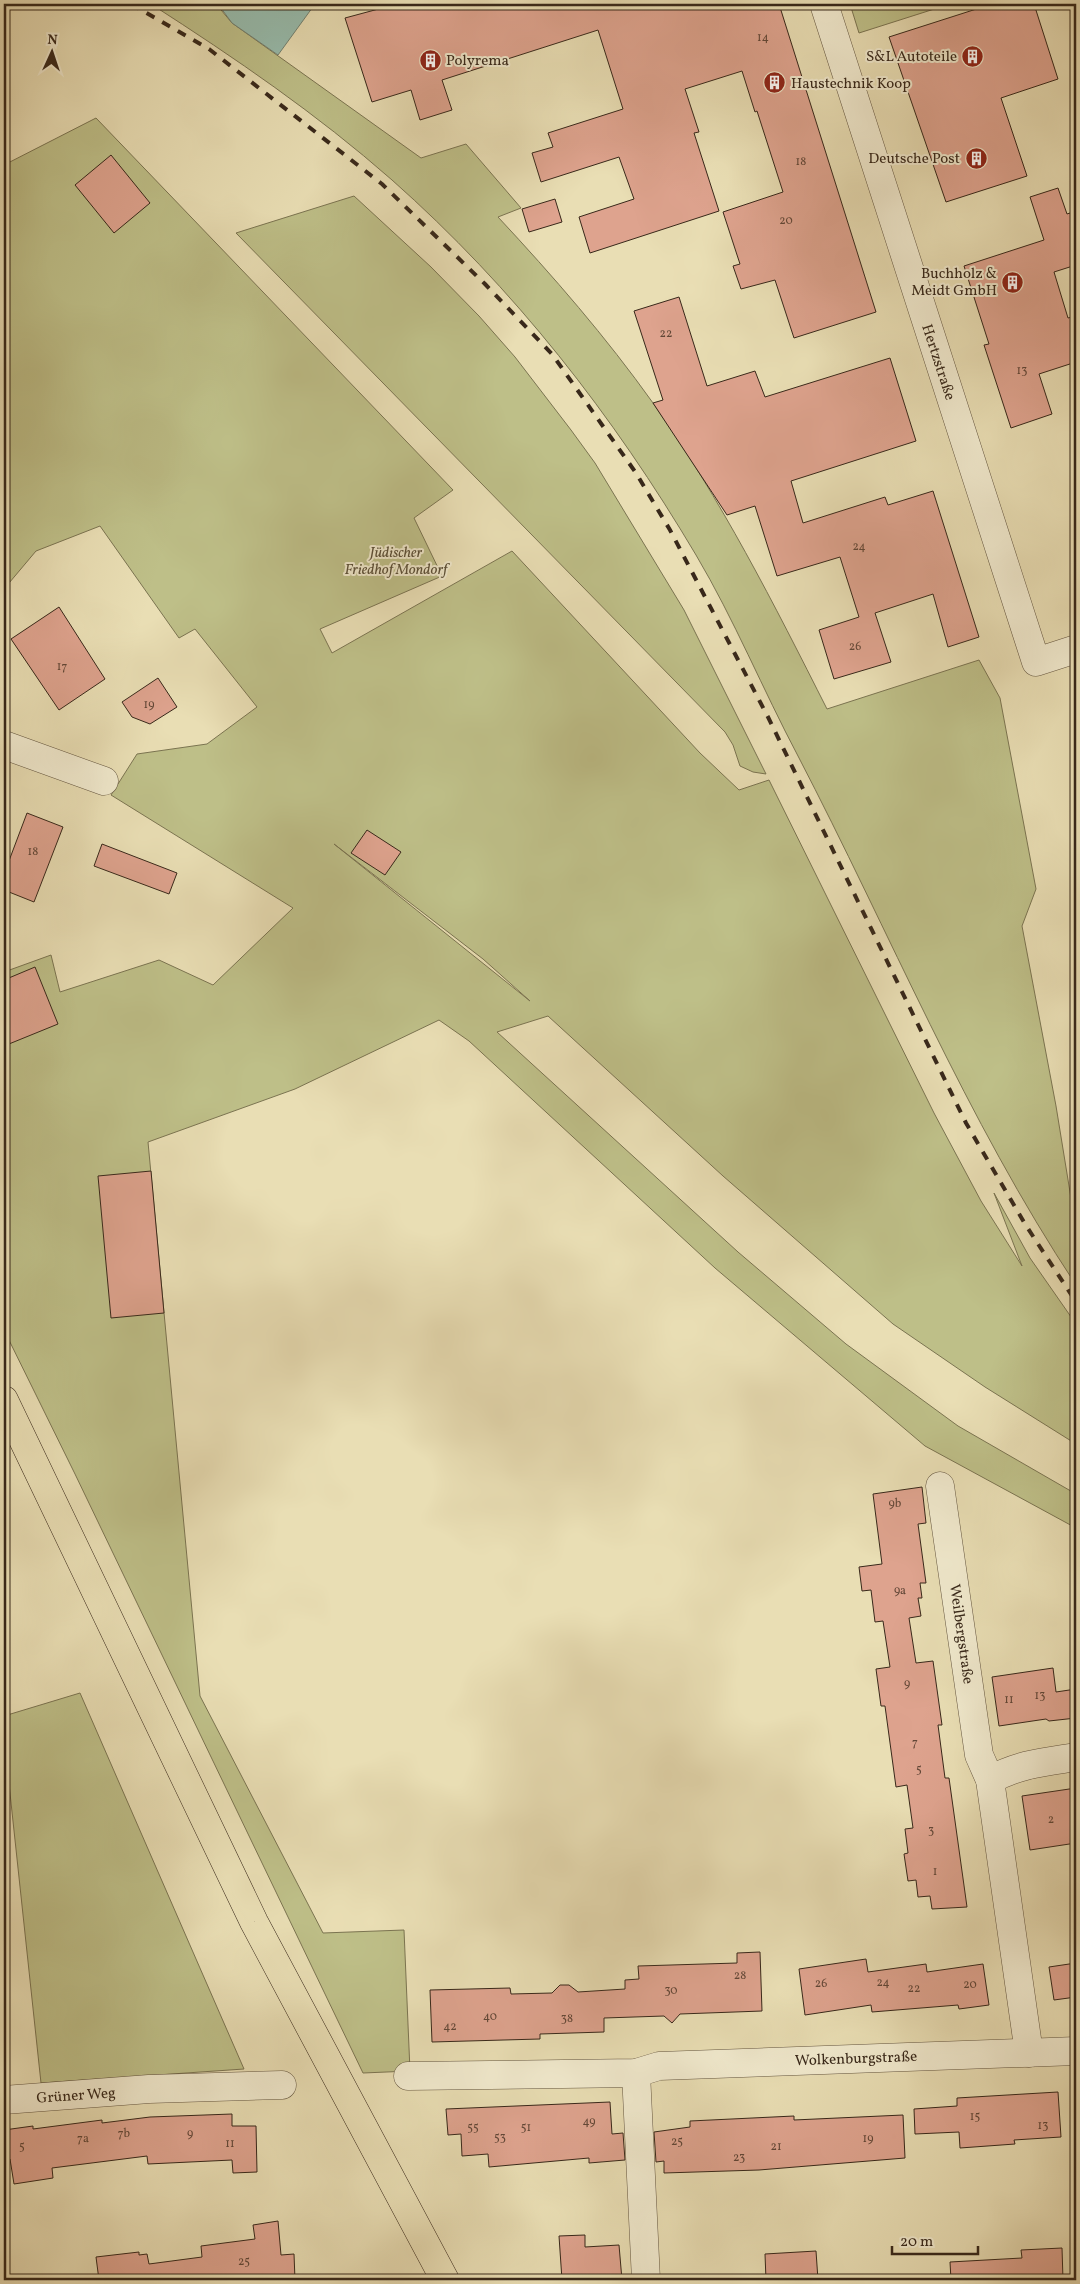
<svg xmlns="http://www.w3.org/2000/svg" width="1080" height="2284" viewBox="0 0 1080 2284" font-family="Vollkorn,serif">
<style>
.green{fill:#bebf88;stroke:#7b7451;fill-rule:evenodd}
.water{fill:#97bcad;stroke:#718172}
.building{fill:#dea38e;stroke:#38281a}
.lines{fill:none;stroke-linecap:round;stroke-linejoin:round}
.minor-casing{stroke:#645640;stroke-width:29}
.major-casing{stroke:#38281a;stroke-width:29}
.minor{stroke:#f1eace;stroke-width:28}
.major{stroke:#e9deb4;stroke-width:28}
.rail{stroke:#38281a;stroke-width:4;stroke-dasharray:9 9;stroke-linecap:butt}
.labels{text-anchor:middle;stroke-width:4;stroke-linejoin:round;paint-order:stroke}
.number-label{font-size:12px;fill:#624737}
.poi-label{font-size:15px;fill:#38281a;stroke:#f1eace;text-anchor:end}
.street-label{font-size:15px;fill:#38281a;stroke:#f1eace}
.park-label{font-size:15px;font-style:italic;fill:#5a4e36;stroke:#f1eace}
</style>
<rect width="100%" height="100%" fill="#e9deb4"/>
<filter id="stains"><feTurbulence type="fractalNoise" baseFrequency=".004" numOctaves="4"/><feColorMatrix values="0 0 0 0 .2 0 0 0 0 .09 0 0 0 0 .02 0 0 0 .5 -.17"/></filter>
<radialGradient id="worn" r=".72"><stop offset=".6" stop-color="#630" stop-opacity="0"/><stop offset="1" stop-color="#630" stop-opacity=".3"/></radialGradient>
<g class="green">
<path d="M151 4H216L232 23 421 158 466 144 521 208 498 217C553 276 606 337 653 403 721 499 774 604 827 709L979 660 1000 698 1036 889 1022 926 1056 1106 1076 1229V1285C966 1119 890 933 798 756 763 690 734 619 696 555 613 415 514 288 392 180 317 114 235 58 151 4Z"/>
<path d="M850 4H950L859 33Z"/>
<path d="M96 118 453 490 414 518 442 576 320 629 332 653 512 551 700 753 739 790 769 780 934 1113 981 1201 1022 1266 994 1193 1030 1258 1076 1324V1444L985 1387 893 1324 723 1176 548 1016 497 1032 738 1252 846 1344 958 1426 1076 1494V1528L925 1446 715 1268 469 1041 439 1020 295 1089 148 1142 200 1696 323 1933 404 1930 410 2071 363 2073 75 1474 4 1330V972L51 955 60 992 159 960 213 985 293 908 111 795 137 754 207 744 257 707 195 629 179 638 100 526 36 551 4 589V165ZM334 844 483 959 530 1001Z"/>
<path d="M354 196 431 267 479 316 515 357 571 430 595 463 684 610 766 774 753 772 740 766 733 745 725 732 236 233Z"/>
<path d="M80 1693 244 2069 41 2083 4 1737V1716Z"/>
</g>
<path class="water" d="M218 4H315L278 55 232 23Z"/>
<g class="building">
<path d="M397 4H779L876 312 794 338 775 280 741 289 733 266 740 264 723 212 783 192 757 111 755 112 742 71 685 89 699 132 694 133 719 211 590 253 579 217 634 199 619 157 541 182 532 153 553 147 548 133 623 109 598 30 442 80 452 110 420 120 411 90 372 102 345 18Z"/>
<path d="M992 4H1034L1058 79 1001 98 1027 176 946 202 889 37Z"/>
<path d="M111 155 150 203 114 233 75 185Z"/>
<path d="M1058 188 1067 214 1076 211V265L1054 272 1068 318 1076 316V362L1039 374 1052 414 1011 428 984 345 989 344 964 266 1044 240 1030 197Z"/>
<path d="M555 199 562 222 529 232 522 209Z"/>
<path d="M679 297 707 386 755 371 765 397 890 358 916 441 791 481 803 523 885 497 888 505 933 491 979 637 948 647 933 594 875 613 891 662 834 679 819 630 859 617 840 557 777 576 755 506 727 515 653 403 663 400 634 311Z"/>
<path d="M59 607 105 679 59 710 11 639Z"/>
<path d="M158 678 177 707 150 724 132 717 122 702Z"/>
<path d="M27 813 63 827 34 902 4 890V874Z"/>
<path d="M367 830 401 852 385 875 351 853Z"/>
<path d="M102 844 177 873 169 894 94 866Z"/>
<path d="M35 967 58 1024 4 1046V980Z"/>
<path d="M151 1171 164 1313 111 1318 98 1176Z"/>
<path d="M922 1487 926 1523 918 1524 926 1583H920L922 1598H918L921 1616 909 1618 916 1663 933 1661 942 1725H938L945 1778H949L967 1907 932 1909 930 1896 918 1897 916 1880 908 1881 904 1854 908 1853 905 1829 913 1828 907 1785 896 1787 885 1706H881L876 1669 890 1667 883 1621 875 1622 871 1590 862 1591 859 1567 882 1564 873 1494Z"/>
<path d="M1053 1668 1056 1692 1076 1689V1718L1049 1721 1046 1719 999 1726 992 1677Z"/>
<path d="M1076 1788V1843L1030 1850 1022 1796Z"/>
<path d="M760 1952 762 2011 680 2014 672 2023 664 2016 604 2018V2032L540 2034V2039L432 2042 430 1990 510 1988 511 1994 552 1993 560 1985H569L578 1992 625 1989V1980L639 1979 638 1966 737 1963V1953Z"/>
<path d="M866 1959 868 1972 926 1964 927 1972 983 1964 989 2005 959 2009 958 2005 872 2012 871 2005 805 2015 799 1969Z"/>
<path d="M1076 1963V1997L1054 2000 1049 1967Z"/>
<path d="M1058 2092 1061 2137 1014 2140 1015 2144 960 2148 959 2132 915 2134 914 2109 957 2106V2098Z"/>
<path d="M610 2102 612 2134 623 2133 625 2160 589 2163V2158L489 2167 488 2154 462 2156 461 2134 448 2135 446 2109Z"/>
<path d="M232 2114V2126H256L257 2172 233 2173 232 2160 148 2164 147 2156 52 2168 53 2178 14 2184 10 2159 4 2160V2130L33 2126V2129L102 2120V2123L150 2117Z"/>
<path d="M903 2115 905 2158 759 2170 664 2173V2161L656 2162 654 2132 690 2127V2121L794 2116V2120Z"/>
<path d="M278 2221 281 2255 294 2254 295 2280H99L96 2257 139 2252V2255L147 2254 149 2264 202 2257 201 2246 255 2239 253 2225Z"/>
<path d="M585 2235V2247L619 2245 622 2280H562L559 2236Z"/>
<path d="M1062 2248 1063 2280H951L950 2262 1022 2258 1021 2250Z"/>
<path d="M816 2251 818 2280H766L765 2254Z"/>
</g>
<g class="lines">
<defs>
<g id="minor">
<path d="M824 4 1036 662 1076 649"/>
<path d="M4 745 104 781"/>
<path d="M940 1486 979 1755 990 1780 1029 2053"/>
<path d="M990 1780C1019 1764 1044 1762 1076 1757"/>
<path d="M636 2073 646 2280"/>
<path d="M408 2076 636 2073 659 2066 1076 2051"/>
<path d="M4 2100 149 2089 282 2085"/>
</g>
<path id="major" d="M4 1400 254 1922 445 2280"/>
</defs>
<use href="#minor" class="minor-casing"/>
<use href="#major" class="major-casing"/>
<use href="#minor" class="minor"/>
<use href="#major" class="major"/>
<path class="rail" d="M131 4 209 49 382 184 485 284 552 354 636 473 670 530 768 717 966 1123 1025 1224 1076 1302"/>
</g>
<defs>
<symbol id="building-disc" viewBox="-11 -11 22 22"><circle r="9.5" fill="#8f2418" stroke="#f1eace"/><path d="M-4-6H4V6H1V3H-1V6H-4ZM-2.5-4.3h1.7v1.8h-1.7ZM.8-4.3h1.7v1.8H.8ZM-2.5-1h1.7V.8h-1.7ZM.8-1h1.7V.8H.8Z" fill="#fff"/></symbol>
</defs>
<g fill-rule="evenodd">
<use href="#building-disc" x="960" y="44" width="25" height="25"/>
<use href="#building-disc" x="418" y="48" width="25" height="25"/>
<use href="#building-disc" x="762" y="70" width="25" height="25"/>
<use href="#building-disc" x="964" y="146" width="25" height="25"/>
<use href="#building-disc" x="1000" y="270" width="25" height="25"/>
</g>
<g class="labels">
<g class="number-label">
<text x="763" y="41">14</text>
<text x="801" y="165">18</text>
<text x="786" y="224">20</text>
<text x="666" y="337">22</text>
<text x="1022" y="374">13</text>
<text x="859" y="550">24</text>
<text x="855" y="650">26</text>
<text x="62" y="670">17</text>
<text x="149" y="708">19</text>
<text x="33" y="855">18</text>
<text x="895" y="1507">9b</text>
<text x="900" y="1594">9a</text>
<text x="907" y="1687">9</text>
<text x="1040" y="1699">13</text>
<text x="1009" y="1703">11</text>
<text x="915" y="1746">7</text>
<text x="919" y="1773">5</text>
<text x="1051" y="1823">2</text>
<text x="931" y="1834">3</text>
<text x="935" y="1875">1</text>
<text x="740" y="1979">28</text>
<text x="883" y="1986">24</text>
<text x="821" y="1987">26</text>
<text x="970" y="1988">20</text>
<text x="914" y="1992">22</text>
<text x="671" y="1994">30</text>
<text x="490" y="2020">40</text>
<text x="567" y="2022">38</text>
<text x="450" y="2030">42</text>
<text x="975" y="2120">15</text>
<text x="589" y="2125">49</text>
<text x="1043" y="2129">13</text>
<text x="473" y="2131">55</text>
<text x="526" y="2131">51</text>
<text x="124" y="2137">7b</text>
<text x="190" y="2137">9</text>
<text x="500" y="2141">53</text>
<text x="83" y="2142">7a</text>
<text x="868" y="2142">19</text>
<text x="677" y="2145">25</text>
<text x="230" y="2147">11</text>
<text x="22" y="2150">5</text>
<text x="776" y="2150">21</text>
<text x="739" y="2161">23</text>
<text x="244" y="2265">25</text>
</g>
<g class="poi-label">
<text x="957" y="61">S&amp;L Autoteile</text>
<text x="446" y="65" text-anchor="start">Polyrema</text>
<text x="791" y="88" text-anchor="start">Haustechnik Koop</text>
<text x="960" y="163">Deutsche Post</text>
<text x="997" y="278">Buchholz &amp;<tspan x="997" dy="17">Meidt GmbH</tspan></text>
</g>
<g class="street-label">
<text transform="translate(939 362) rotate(72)" y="5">Hertzstraße</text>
<text transform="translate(962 1634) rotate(82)" y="5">Weilbergstraße</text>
<text transform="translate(856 2058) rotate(-2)" y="5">Wolkenburgstraße</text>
<text transform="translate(76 2095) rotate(-4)" y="5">Grüner Weg</text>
</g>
<g class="park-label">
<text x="396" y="557">Jüdischer<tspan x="396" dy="17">Friedhof Mondorf</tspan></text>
</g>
</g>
<rect width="1080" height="2284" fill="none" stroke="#e9deb4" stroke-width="20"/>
<rect x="5" y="5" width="1070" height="2274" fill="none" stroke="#38281a" stroke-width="2.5"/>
<rect x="10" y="10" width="1060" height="2264" fill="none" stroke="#38281a"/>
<g transform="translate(52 52) rotate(3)" stroke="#f1eace" stroke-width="4" paint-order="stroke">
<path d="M0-4L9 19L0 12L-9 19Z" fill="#38281a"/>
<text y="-8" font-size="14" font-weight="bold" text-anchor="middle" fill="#38281a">N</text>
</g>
<path d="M892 2246v8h86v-8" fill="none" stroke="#38281a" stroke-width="2.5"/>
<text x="900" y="2246" font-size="15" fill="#38281a" stroke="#f1eace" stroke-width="4" paint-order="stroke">20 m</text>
<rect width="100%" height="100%" filter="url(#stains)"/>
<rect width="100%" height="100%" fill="url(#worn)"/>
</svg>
